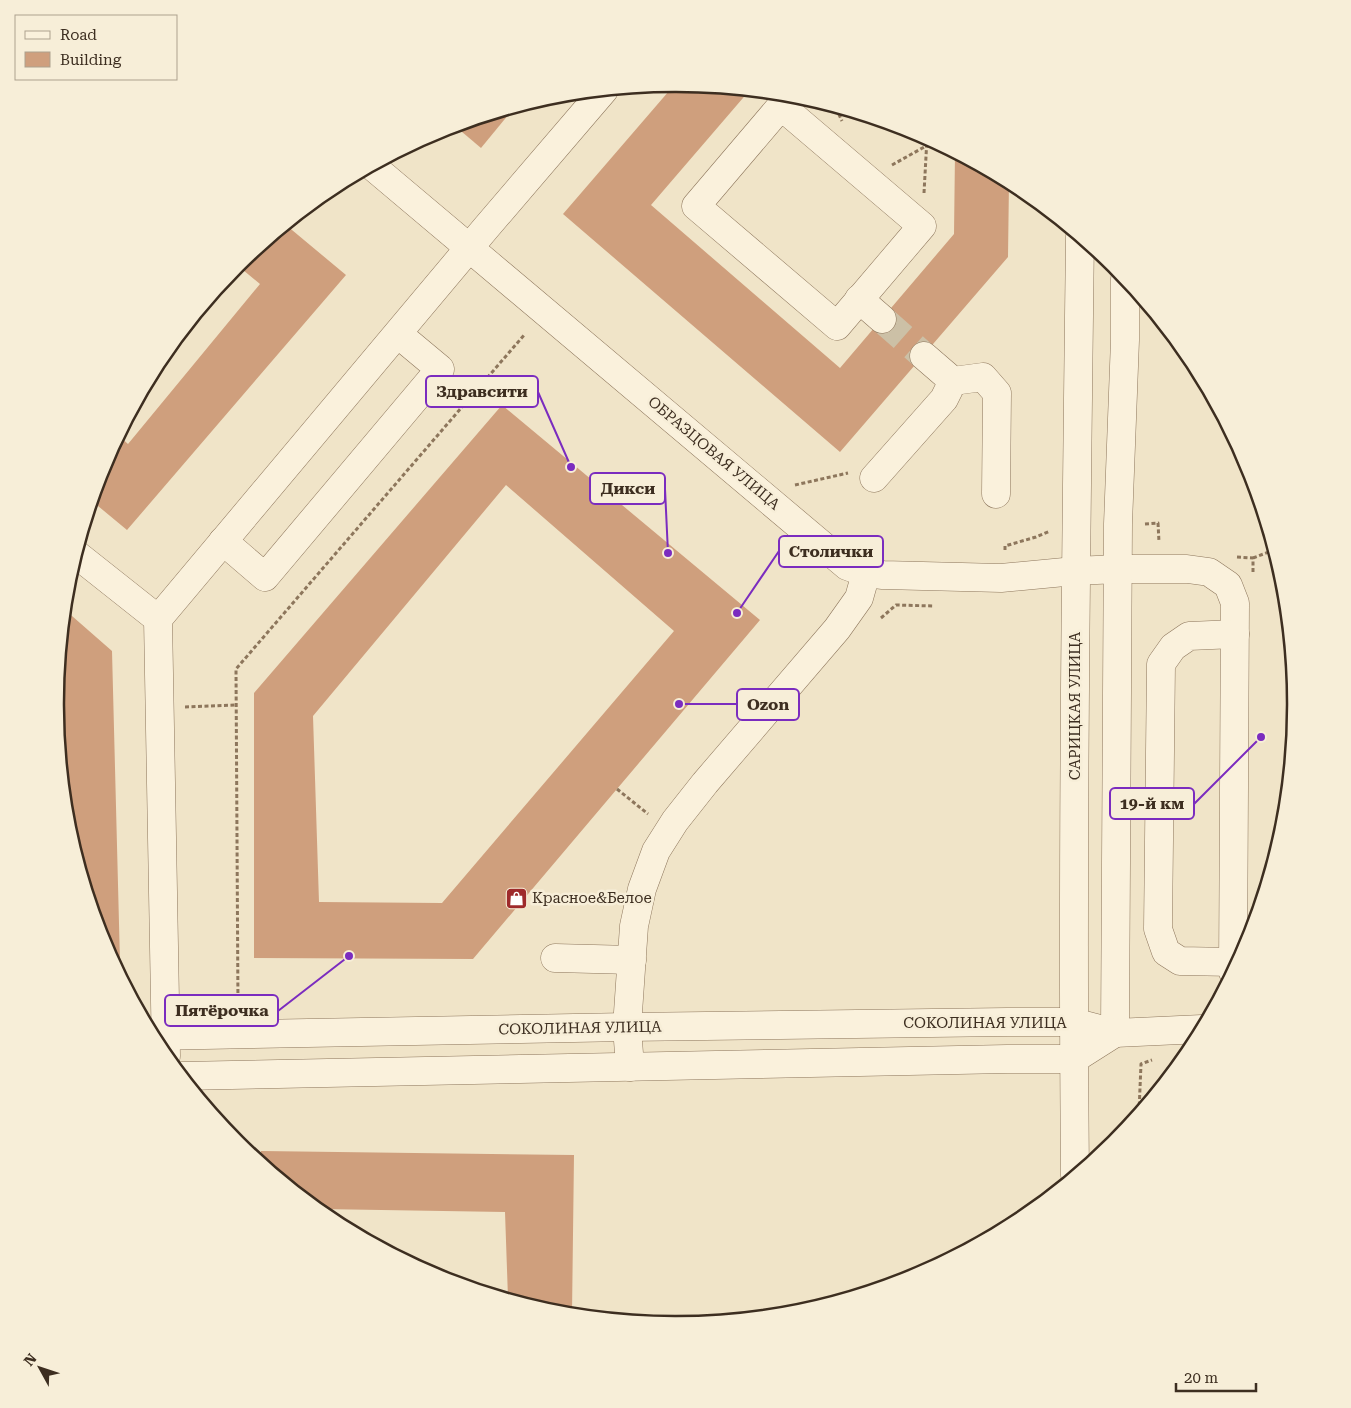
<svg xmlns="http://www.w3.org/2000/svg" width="1351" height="1408" viewBox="0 0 1351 1408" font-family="'Roboto Serif',serif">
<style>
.building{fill:#cf9f7d;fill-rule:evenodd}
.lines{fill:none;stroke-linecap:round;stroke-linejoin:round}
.minor-tunnel{stroke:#ccc0a6;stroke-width:28;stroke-dasharray:28 14;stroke-linecap:butt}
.minor-casing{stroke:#8d765c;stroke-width:29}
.path{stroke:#8d765c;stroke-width:3;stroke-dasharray:4 2.5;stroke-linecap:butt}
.minor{stroke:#faf1dc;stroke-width:28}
.labels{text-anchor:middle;stroke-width:5;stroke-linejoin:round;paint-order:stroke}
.street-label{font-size:15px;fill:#3d2e20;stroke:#f7eed8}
.poi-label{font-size:15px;fill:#3d2e20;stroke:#f7eed8;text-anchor:start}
.rim{fill:none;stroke:#3d2e20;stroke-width:2.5}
.leader{fill:none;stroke:#7b2cbf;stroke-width:2}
.callout-dot{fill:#7b2cbf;stroke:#f7eed8;stroke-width:2}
.callout{fill:#f7eed8;stroke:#7b2cbf;stroke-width:2}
.callout-label{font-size:16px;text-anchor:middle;font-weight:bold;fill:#3d2e20}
</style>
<rect width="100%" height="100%" fill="#f0e4c8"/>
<g class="building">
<path d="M675 84 749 91 651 205 840 368 954 234 955 153 1009 182 1008 257 840 452 563 214Z"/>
<path d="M514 108 481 148 455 126Z"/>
<path d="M286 225 346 275 127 530 92 501 102 466 119 436 128 444 260 284 237 265Z"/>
<path d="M502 405 760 620 473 959 254 958V693ZM506 485 674 631 442 903 319 902 313 716Z"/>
<path d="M64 609 112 651 120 962H113L102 941 67 825 65 807 63 700 56 695Z"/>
<path d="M261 1151 574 1155 572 1314 554 1313 508 1298 505 1212 320 1209 321 1212 261 1162Z"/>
</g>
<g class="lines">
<path class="minor-tunnel" d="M882 319 924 356"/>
<defs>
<g id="minor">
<path d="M781 106 922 226 837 326 696 206Z"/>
<path d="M372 166 847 566 866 573 883 575 1001 578 1075 571 1118 569H1187L1209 572 1228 585 1235 603 1233 972"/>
<path d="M859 299 882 319"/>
<path d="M924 356 953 381"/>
<path d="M874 478 944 399 953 381 983 377 997 393 996 494"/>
<path d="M223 541 265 577 440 369 398 334"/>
<path d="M76 554 158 619"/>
<path d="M555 958 632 960"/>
<path d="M1233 962 1180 961 1166 952 1158 929 1161 664 1173 647 1189 636 1235 634"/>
<path d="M1115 1033 1118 524 1125 340V279"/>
<path d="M153 1036 627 1027 1007 1022H1073L1115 1033 1202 1029"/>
<path d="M166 1056 158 619 485 229 604 90"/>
<path d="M630 1067 627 1027 634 926 642 889 656 851 675 821 705 783 837 629 859 598 866 573"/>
<path d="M182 1076 1007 1059H1074L1115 1033"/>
<path d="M1075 1175C1072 862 1076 550 1080 237"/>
</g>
</defs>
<use href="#minor" class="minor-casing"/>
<g class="path">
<path d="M836 108 842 121"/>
<path d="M892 165 926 146"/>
<path d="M924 193 927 138"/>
<path d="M795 485 848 473"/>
<path d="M1145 524 1158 523 1159 542"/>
<path d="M1005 550V546L1036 537 1050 531"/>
<path d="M1237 557 1253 558V573"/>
<path d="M1253 558 1274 550"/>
<path d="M881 618 896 605 933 606"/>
<path d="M185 707 236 705"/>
<path d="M617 789 648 814"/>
<path d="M238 1006 236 669 525 334"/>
<path d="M1139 1112 1141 1064 1152 1060"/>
</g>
<use href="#minor" class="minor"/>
</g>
<defs>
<symbol id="shop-square" viewBox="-11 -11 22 22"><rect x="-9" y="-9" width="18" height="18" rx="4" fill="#9e2a2b" stroke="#f7eed8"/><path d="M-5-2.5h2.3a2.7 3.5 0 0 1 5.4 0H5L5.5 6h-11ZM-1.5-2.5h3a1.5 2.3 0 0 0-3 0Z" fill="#fff"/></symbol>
</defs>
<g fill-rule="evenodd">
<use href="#shop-square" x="504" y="886" width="25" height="25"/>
</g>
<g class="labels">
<g class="street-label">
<text transform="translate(714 453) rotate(40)" y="5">ОБРАЗЦОВАЯ УЛИЦА</text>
<text transform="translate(1075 706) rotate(-90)" y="5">САРИЦКАЯ УЛИЦА</text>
<text x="985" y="1028">СОКОЛИНАЯ УЛИЦА</text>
<text transform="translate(580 1028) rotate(-1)" y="5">СОКОЛИНАЯ УЛИЦА</text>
</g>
<g class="poi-label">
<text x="532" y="903">Красное&amp;Белое</text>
</g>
</g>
<path d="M0 0H1351V1408H0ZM675 92H676A611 611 0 0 1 1287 703V705A611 611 0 0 1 676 1316H675A611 611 0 0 1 64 705V703A611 611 0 0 1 675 92Z" fill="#f7eed8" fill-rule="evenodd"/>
<path class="rim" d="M675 92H676A611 611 0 0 1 1287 703V705A611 611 0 0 1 676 1316H675A611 611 0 0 1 64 705V703A611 611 0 0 1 675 92Z"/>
<path class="leader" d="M571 467L538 392M668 553L665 489M737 613L779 551M679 704L737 704M1261 737L1194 804M349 956L278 1011"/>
<g class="callout-dot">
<circle cx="571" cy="467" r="5"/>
<circle cx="668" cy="553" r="5"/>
<circle cx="737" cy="613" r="5"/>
<circle cx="679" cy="704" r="5"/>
<circle cx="1261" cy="737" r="5"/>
<circle cx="349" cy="956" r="5"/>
</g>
<g class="callout">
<rect x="426" y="376" width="112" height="31" rx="5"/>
<rect x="590" y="473" width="75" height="31" rx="5"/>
<rect x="779" y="536" width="104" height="31" rx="5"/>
<rect x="737" y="689" width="62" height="31" rx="5"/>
<rect x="1110" y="788" width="84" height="31" rx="5"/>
<rect x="165" y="995" width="113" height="31" rx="5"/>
</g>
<g class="callout-label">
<text x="482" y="397">Здравсити</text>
<text x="628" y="494">Дикси</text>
<text x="831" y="557">Столички</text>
<text x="768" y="710">Ozon</text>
<text x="1152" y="809">19-й км</text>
<text x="222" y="1016">Пятёрочка</text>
</g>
<rect x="15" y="15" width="162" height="65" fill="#f7eed8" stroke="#ada18e"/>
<rect x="25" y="31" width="25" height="8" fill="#faf1dc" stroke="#ada18e"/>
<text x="60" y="40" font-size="15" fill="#3d2e20">Road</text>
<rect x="25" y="52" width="25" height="15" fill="#cf9f7d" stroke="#ada18e"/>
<text x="60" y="65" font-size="15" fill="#3d2e20">Building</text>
<g transform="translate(40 1368) rotate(310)" stroke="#f7eed8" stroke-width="4" paint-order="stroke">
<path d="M0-4L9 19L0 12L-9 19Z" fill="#3d2e20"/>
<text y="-8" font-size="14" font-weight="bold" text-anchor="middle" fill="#3d2e20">N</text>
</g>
<path d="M1176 1383v8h80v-8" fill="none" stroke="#3d2e20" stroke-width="2.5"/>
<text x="1184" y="1383" font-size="15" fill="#3d2e20" stroke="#f7eed8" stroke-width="4" paint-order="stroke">20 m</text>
</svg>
